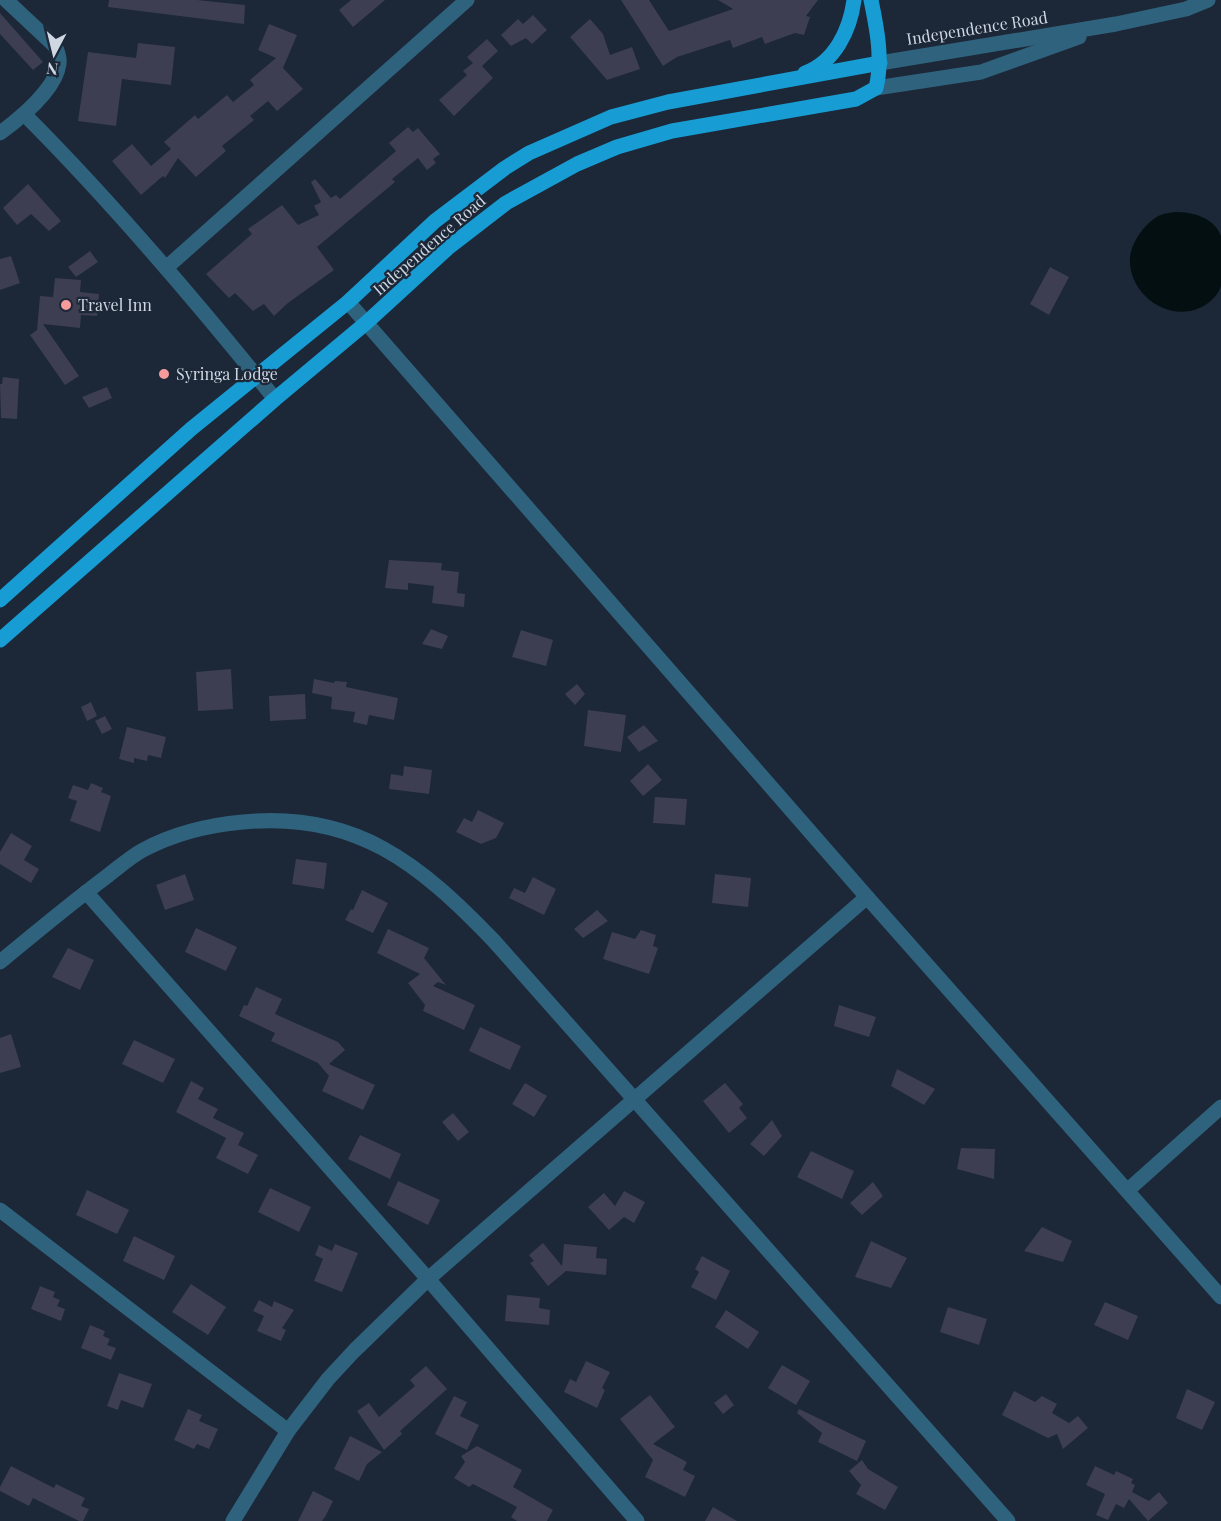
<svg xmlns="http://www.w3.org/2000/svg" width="1221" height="1521" viewBox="0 0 1221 1521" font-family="'Playfair Display',serif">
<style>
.water{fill:#040f11}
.building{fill:#3d3e52}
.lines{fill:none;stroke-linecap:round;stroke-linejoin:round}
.minor{stroke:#2f627d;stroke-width:15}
.tertiary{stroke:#2f627d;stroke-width:15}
.primary{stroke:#179cd4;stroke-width:15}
.poi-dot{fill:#f59b9c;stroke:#1c2737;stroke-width:2}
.labels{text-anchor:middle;stroke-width:4.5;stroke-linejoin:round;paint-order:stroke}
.street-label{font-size:16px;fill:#cfd7e2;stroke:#1c2737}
.poi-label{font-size:16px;fill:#cfd7e2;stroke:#1c2737;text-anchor:start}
</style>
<rect width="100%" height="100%" fill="#1c2737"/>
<path class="water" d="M1175 212C1192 212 1214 217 1221 236 1221 243 1221 255 1221 263 1221 270 1221 280 1221 286 1217 299 1202 309 1190 311 1159 317 1128 289 1130 258 1131 242 1147 220 1161 215 1165 213 1171 213 1175 212Z"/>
<g class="building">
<path d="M109 0H197L245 5 244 24 108 7Z"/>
<path d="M351 0H385L353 27 339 10Z"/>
<path d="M621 0H649L669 31 733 9 718 0H818L806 16 810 17 804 35 795 33 765 44 762 37 733 48 730 40 677 57 663 66Z"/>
<path d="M0 13 43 62 33 70 0 34Z"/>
<path d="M533 15 547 30 532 44 526 38 511 46 501 35 518 19 523 24Z"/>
<path d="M590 19 603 34 610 55 632 47 640 69 607 80 570 37Z"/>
<path d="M269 24 297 35 283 68 303 89 277 111 268 101 250 116 254 120 222 146 226 151 196 177 178 158 165 178 163 176 141 195 112 161 132 144 151 166 171 149 164 142 195 115 198 119 227 95 233 102 254 85 250 80 276 58 258 50Z"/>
<path d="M487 39 498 51 482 66 493 78 454 116 439 100 467 75 463 71 473 63 467 57Z"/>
<path d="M138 43 175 47 171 85 122 79 116 126 78 121 88 52 136 58Z"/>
<path d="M408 127 413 132 418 128 440 154 433 159 436 163 427 170 418 158 392 179 395 182 317 247 334 270 288 303 274 316 264 304 253 311 235 293 229 298 206 274 252 234 248 229 282 205 298 225 319 215 314 206 321 202 311 182 315 179 331 198 336 195 340 199 396 151 389 143Z"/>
<path d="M28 184 61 221 49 231 31 214 17 225 3 208Z"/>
<path d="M90 251 98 262 76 277 68 267Z"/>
<path d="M11 256 20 283 0 290V259Z"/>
<path d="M1050 267 1069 277 1049 315 1030 304Z"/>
<path d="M55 278 81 280 80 292 99 294 97 316 81 315 80 328 43 324 79 376 65 385 30 335 37 330 40 296 53 297Z"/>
<path d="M3 377 19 379 17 419 1 418 0 384H2Z"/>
<path d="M107 387 112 398 89 408 82 397Z"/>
<path d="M389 560 442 563 441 570 459 572 457 593 465 594 464 607 432 603 434 586 408 583V590L385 588Z"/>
<path d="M431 629 448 636 442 649 422 644Z"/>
<path d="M521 630 553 640 546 666 512 657Z"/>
<path d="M231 669 233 709 198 711 196 672Z"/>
<path d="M314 679 334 683 335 681 347 682 346 687 398 698 394 720 369 715 367 725 353 722 355 712 331 709 332 697 312 693Z"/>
<path d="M577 684 585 694 575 705 565 694Z"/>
<path d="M305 694 306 719 270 721 269 696Z"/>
<path d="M91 702 97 716 87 721 81 707Z"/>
<path d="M588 710 626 715 621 752 584 746Z"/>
<path d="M105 716 112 729 102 734 95 721Z"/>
<path d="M644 725 658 741 639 752 627 737Z"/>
<path d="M127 727 166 737 161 758 148 755 147 761 134 758V763L119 759Z"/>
<path d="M648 764 662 780 643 796 630 781Z"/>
<path d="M404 766 432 770 429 794 389 789 391 774 403 776Z"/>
<path d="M91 783 103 788 101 792 111 796 100 832 70 821 77 801 68 798 73 785 88 790Z"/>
<path d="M655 797 687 799 685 825 653 823Z"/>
<path d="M478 810 504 823 496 838 481 844 456 832 464 818 472 822Z"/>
<path d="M11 833 32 846 24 860 39 869 31 883 0 864V852Z"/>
<path d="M296 859 327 863 324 889 292 884Z"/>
<path d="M185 874 194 900 165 910 156 885Z"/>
<path d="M715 874 751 878 748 907 712 903Z"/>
<path d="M533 877 556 889 544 915 509 898 514 888 525 893Z"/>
<path d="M362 890 388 903 373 933 345 920 351 909 353 910Z"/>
<path d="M597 910 608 921 583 938 574 929Z"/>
<path d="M196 928 237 947 226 971 185 952Z"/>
<path d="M388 929 429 948 424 958 446 985 438 982 433 986 475 1005 464 1030 423 1011 425 1005 408 983 420 974 377 953Z"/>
<path d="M641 930 656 935 653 946 658 948 649 974 603 959 612 932 635 939Z"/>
<path d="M68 948 94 960 80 990 52 977Z"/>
<path d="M256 987 282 999 275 1014 338 1042 345 1050 329 1064 375 1085 363 1110 322 1091 329 1076 318 1063 271 1041 275 1033 239 1016 244 1005 247 1006Z"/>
<path d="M839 1005 876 1017 869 1037 834 1026Z"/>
<path d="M480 1027 521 1046 510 1070 469 1051Z"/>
<path d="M11 1034 21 1067 0 1073V1038Z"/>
<path d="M134 1040 175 1059 163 1083 122 1064Z"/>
<path d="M897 1069 935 1089 924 1105 891 1086Z"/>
<path d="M191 1081 204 1088 198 1099 218 1109 213 1118 244 1133 238 1145 258 1155 248 1174 216 1158 226 1138 176 1112Z"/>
<path d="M525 1083 547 1096 534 1117 512 1104Z"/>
<path d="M725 1083 743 1104 739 1108 747 1118 729 1133 703 1101Z"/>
<path d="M453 1113 469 1132 458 1141 442 1122Z"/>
<path d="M772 1120 782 1136 764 1156 750 1144Z"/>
<path d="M360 1135 401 1154 390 1179 348 1159Z"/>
<path d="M961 1148 995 1149 994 1179 957 1169Z"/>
<path d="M811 1151 854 1171 842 1199 797 1177Z"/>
<path d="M398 1181 440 1200 428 1225 387 1205Z"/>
<path d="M873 1182 883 1196 862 1215 850 1203Z"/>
<path d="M270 1188 311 1207 299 1232 258 1212Z"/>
<path d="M87 1190 129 1210 117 1234 76 1215Z"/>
<path d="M624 1191 645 1202 634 1223 624 1217 609 1230 588 1207 604 1193 615 1206Z"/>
<path d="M1042 1227 1072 1241 1063 1262 1024 1251Z"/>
<path d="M134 1236 175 1256 164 1280 123 1261Z"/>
<path d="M871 1241 907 1258 891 1288 855 1277Z"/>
<path d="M543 1243 562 1266 564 1244 597 1247 596 1258 607 1259 606 1275 566 1271 548 1286 530 1263 534 1261 529 1255Z"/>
<path d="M335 1244 358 1253 342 1292 314 1281 323 1259 315 1255 319 1245 332 1251Z"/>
<path d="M702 1256 730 1271 716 1300 691 1287 699 1272 695 1269Z"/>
<path d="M191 1284 226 1307 208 1335 172 1312Z"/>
<path d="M40 1286 55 1292 53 1297 60 1300 57 1306 65 1309 61 1321 31 1309Z"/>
<path d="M507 1295 540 1298 539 1308 550 1310 549 1325 505 1321Z"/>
<path d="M259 1300 272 1307 274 1301 294 1310 282 1328 286 1330 281 1341 257 1331 264 1316 253 1311Z"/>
<path d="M1105 1302 1138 1316 1128 1340 1094 1325Z"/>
<path d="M948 1307 987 1319 979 1345 940 1332Z"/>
<path d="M726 1310 759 1332 748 1349 715 1327Z"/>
<path d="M90 1325 105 1331 103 1336 110 1339 107 1345 116 1348 111 1360 81 1348Z"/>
<path d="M586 1361 610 1372 602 1388 605 1390 597 1408 564 1392 570 1379 576 1382Z"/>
<path d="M782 1365 810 1381 796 1405 768 1388Z"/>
<path d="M426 1366 447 1389 400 1431 402 1434 384 1450 357 1411 369 1403 379 1417 415 1386 410 1380Z"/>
<path d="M119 1373 152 1384 143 1408 121 1400 118 1410 107 1406Z"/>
<path d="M1187 1389 1215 1402 1202 1430 1176 1418Z"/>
<path d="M1014 1391 1035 1402 1042 1396 1057 1404 1052 1413 1069 1423 1078 1416 1088 1428 1063 1449 1057 1434 1048 1438 1002 1415Z"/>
<path d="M726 1394 734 1405 723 1414 714 1403Z"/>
<path d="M650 1395 675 1427 653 1444 687 1462 683 1470 695 1476 685 1497 645 1477 653 1460 620 1419Z"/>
<path d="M454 1396 467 1402 460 1416 479 1425 467 1450 435 1434Z"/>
<path d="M188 1409 202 1415 199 1421 218 1429 209 1449 197 1444 194 1449 174 1440Z"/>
<path d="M799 1409 866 1441 857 1461 818 1442 822 1433 797 1413Z"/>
<path d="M350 1436 382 1452 367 1464 359 1481 334 1469Z"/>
<path d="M477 1446 522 1470 513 1487 553 1510 547 1521H517L511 1517 517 1507 473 1484 469 1487 454 1478 465 1462 461 1456Z"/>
<path d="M862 1460 868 1469 898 1487 885 1510 856 1494 861 1485 849 1471Z"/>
<path d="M11 1466 54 1488 56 1484 85 1498 81 1506 89 1509 83 1521H79L33 1498 29 1506 0 1491V1487Z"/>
<path d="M1095 1466 1114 1475 1116 1471 1133 1479 1131 1483 1135 1485 1132 1492 1149 1501 1159 1492 1168 1503 1148 1521 1129 1499 1124 1508 1116 1504 1108 1520 1096 1515 1105 1494 1086 1485Z"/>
<path d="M313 1491 333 1501 325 1517 322 1521H298Z"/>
<path d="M713 1507 737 1521H705Z"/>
</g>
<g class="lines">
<g class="minor">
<path d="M880 63 1116 24 1186 9 1208 0"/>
<path d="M876 88 981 72 1079 37"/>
<path d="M24 114C113 203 196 301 275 399"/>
<path d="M0 133C19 119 56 89 59 64 60 57 58 52 55 46L6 0"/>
<path d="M166 268 467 0"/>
<path d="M86 892 428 1279 637 1521"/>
<path d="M0 962C35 933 70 904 106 877 118 868 130 857 143 850 173 834 209 825 243 822 356 811 420 864 494 941L1008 1521"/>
<path d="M1128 1190 1221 1107"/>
<path d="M0 1210 288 1431"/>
<path d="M233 1521 288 1431 328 1379 354 1351 428 1279 867 897"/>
</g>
<path class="tertiary" d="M348 302 867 897 1221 1297"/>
<g class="primary">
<path d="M805 73C835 62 850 30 854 0"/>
<path d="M0 600 191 429 348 302 435 221 505 168 529 153 611 117 668 102 880 63"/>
<path d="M0 640 275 399 366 323 449 247 506 203 577 164 617 147 672 131 856 99 876 88C883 59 877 29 871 0"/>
</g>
</g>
<g class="poi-dot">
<circle cx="66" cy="305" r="6"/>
<circle cx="164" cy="374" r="6"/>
</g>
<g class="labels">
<g class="street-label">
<text transform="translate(977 28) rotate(-9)" y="6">Independence Road</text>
<text transform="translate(429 245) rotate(-41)" y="6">Independence Road</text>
</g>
<g class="poi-label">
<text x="78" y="311">Travel Inn</text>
<text x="176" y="380">Syringa Lodge</text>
</g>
</g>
<g transform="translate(54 54) rotate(187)" stroke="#1c2737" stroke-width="4.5" paint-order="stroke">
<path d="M0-4.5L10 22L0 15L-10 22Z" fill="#cfd7e2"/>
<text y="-9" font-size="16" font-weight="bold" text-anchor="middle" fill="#cfd7e2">N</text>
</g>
</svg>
